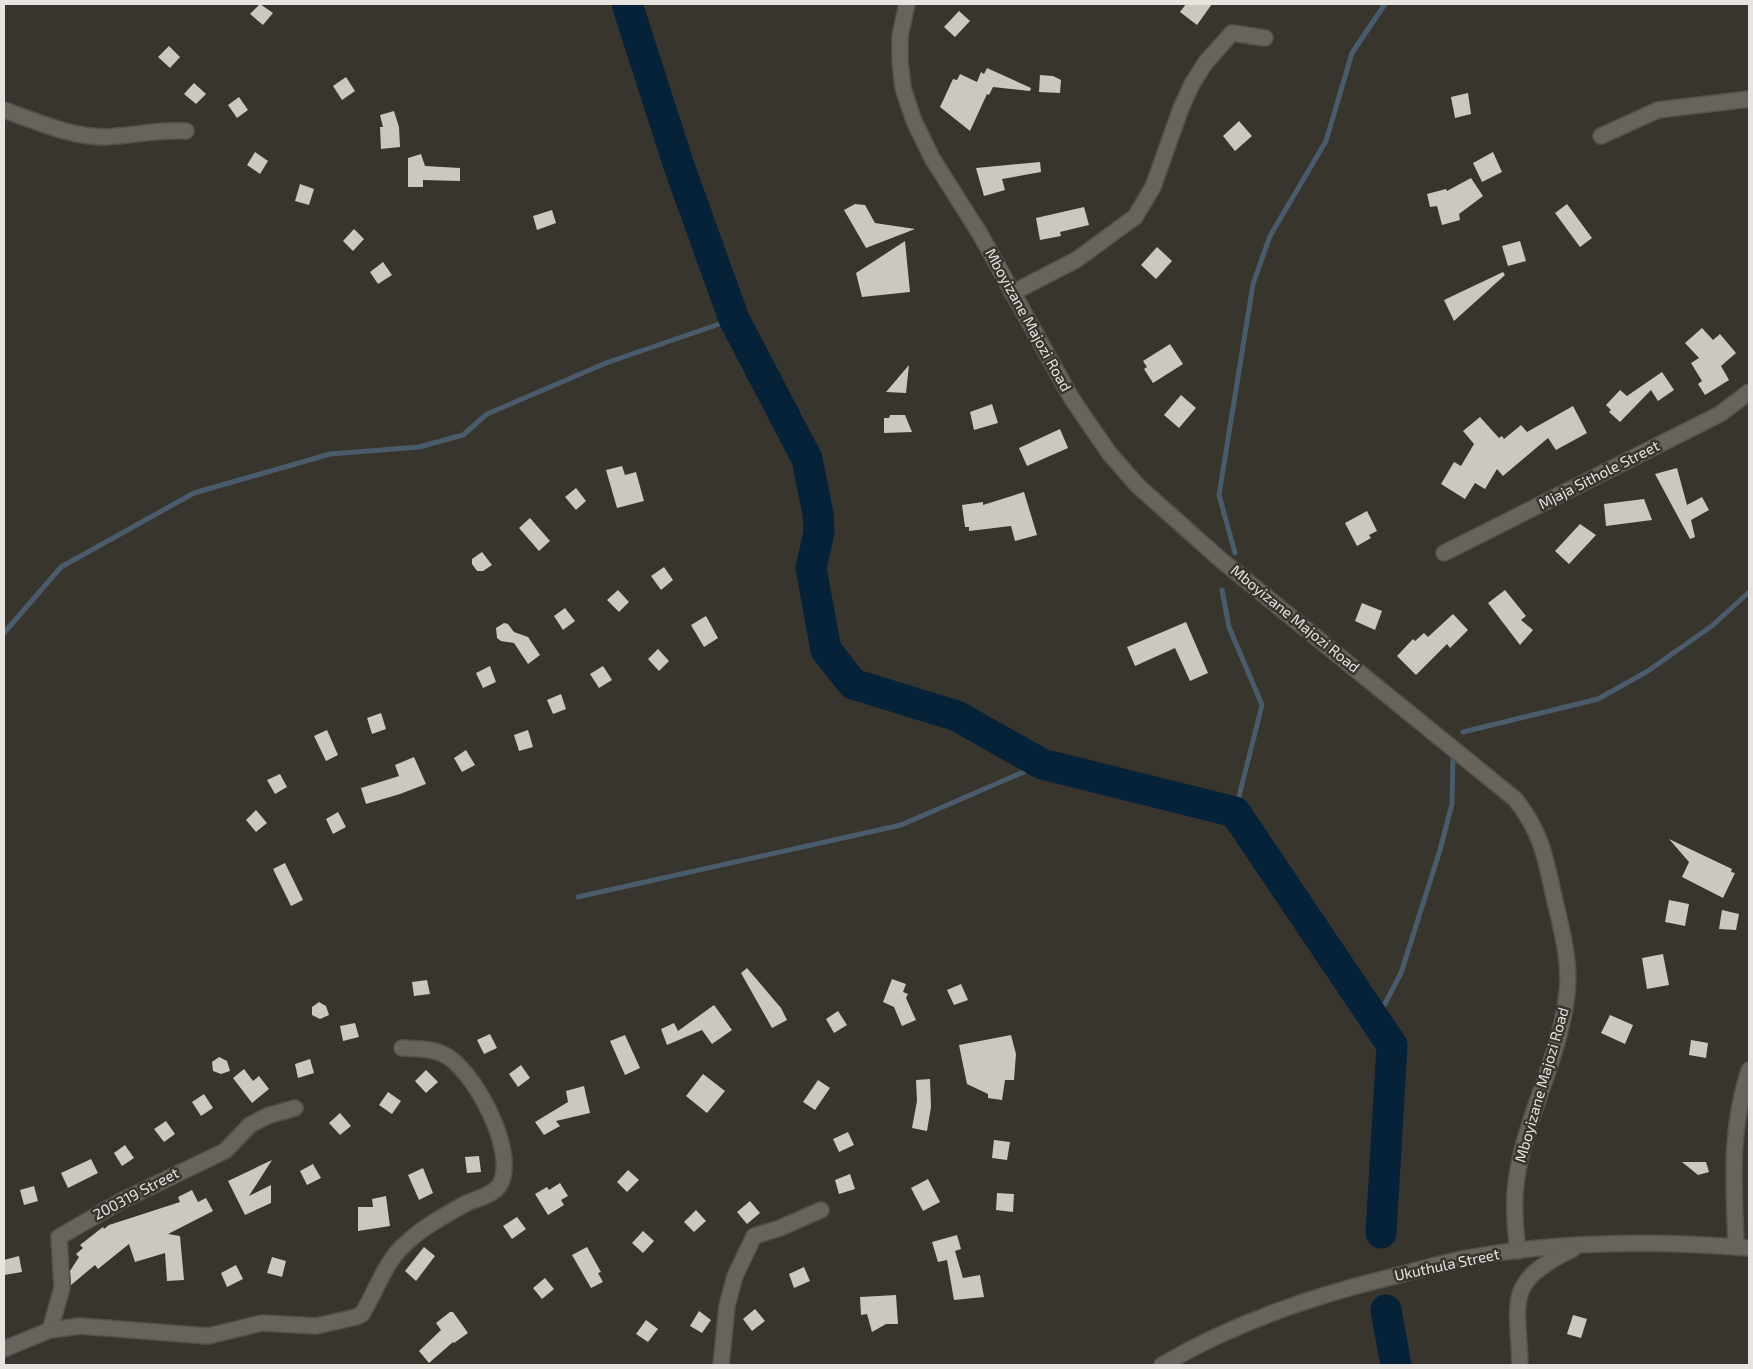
<svg xmlns="http://www.w3.org/2000/svg" width="1753" height="1369" viewBox="0 0 1753 1369" font-family="'Exo 2',sans-serif">
<style>
.lines{fill:none;stroke-linecap:round;stroke-linejoin:round}
.stream{stroke:#4a5c6b;stroke-width:5}
.river{stroke:#062239;stroke-width:31}
.building{fill:#ccc7bf}
.minor-casing{stroke:#544f4b;stroke-width:18}
.minor{stroke:#68635c;stroke-width:15}
.labels{text-anchor:middle;stroke-width:5;stroke-linejoin:round;paint-order:stroke}
.street-label{font-size:15px;fill:#e7e4e0;stroke:#38342e}
</style>
<rect width="100%" height="100%" fill="#38342e"/>
<g class="lines">
<g class="stream">
<path d="M1235 553 1219 495 1253 284 1270 236 1326 141 1352 53 1385 4"/>
<path d="M1222 590 1229 627 1262 705 1235 812"/>
<path d="M4 633 61 567 194 493 330 454 419 447 463 435 487 414 606 363 734 319"/>
<path d="M1463 732 1598 699 1648 671 1713 625 1749 592"/>
<path d="M578 897 901 825 1042 764"/>
<path d="M1376 1021 1401 973 1440 850 1452 804 1453 754"/>
</g>
<g class="river">
<path d="M627 4 679 166 734 319 807 459 818 514 819 532 811 568 826 650 853 684 957 716 1042 764 1235 812 1392 1045 1381 1233"/>
<path d="M1386 1310 1396 1365"/>
</g>
</g>
<g class="building">
<path d="M260 4 273 13 263 25 250 14Z"/>
<path d="M1186 4H1212L1197 25 1180 12Z"/>
<path d="M959 11 970 21 955 37 944 27Z"/>
<path d="M169 46 180 57 170 68 158 57Z"/>
<path d="M987 68 1031 88 1030 91 993 87 989 95 987 94 970 131 940 107 953 79 957 80 960 74 977 82 981 72 984 74Z"/>
<path d="M1040 75 1053 76 1061 80 1060 93 1039 92Z"/>
<path d="M346 77 355 91 342 100 333 86Z"/>
<path d="M194 83 206 94 196 104 184 94Z"/>
<path d="M1468 93 1471 114 1455 118 1451 97Z"/>
<path d="M239 97 248 110 237 118 228 105Z"/>
<path d="M394 111 399 127 400 147 381 149 380 127H383L380 115Z"/>
<path d="M1239 121 1252 136 1235 151 1223 136Z"/>
<path d="M255 152 268 161 260 174 247 165Z"/>
<path d="M1493 152 1502 172 1482 182 1473 163Z"/>
<path d="M421 154 425 166 460 168V181L423 180V187H408V158Z"/>
<path d="M1040 162 1041 172 1002 179 1005 190 984 196 976 168Z"/>
<path d="M1471 178 1483 196 1459 214 1460 220 1442 225 1437 206 1430 207 1427 194 1446 189 1447 191Z"/>
<path d="M300 184 314 189 309 205 295 201Z"/>
<path d="M855 204 865 205 875 223 915 229 866 248 844 210Z"/>
<path d="M1567 204 1592 238 1580 247 1555 213Z"/>
<path d="M1084 207 1089 225 1060 232 1061 236 1040 240 1036 218Z"/>
<path d="M552 210 556 223 537 230 533 216Z"/>
<path d="M354 229 364 239 353 251 343 241Z"/>
<path d="M905 241 910 292 862 297 856 273Z"/>
<path d="M1520 241 1526 261 1508 266 1502 246Z"/>
<path d="M1157 247 1172 261 1156 279 1141 265Z"/>
<path d="M383 262 392 275 378 284 370 272Z"/>
<path d="M1503 272 1505 275 1454 321 1444 300Z"/>
<path d="M1702 328 1713 340 1720 334 1736 353 1721 366 1729 380 1705 395 1698 384 1702 381 1691 363 1699 358 1685 343Z"/>
<path d="M1170 344 1183 364 1153 383 1144 369 1147 367 1143 361Z"/>
<path d="M909 365 906 393 886 392Z"/>
<path d="M1662 372 1674 390 1658 401 1651 390 1620 422 1609 412 1611 410 1606 405 1620 390 1627 396Z"/>
<path d="M1181 395 1196 408 1179 428 1164 415Z"/>
<path d="M992 404 998 423 974 430 970 412Z"/>
<path d="M1573 406 1587 433 1556 450 1548 438 1503 476 1497 469 1485 489 1475 483 1465 499 1441 484 1454 462 1461 466 1474 444 1463 431 1480 417 1499 438 1502 436 1504 439 1521 425 1527 432Z"/>
<path d="M890 415H905L912 432 884 433V418H889Z"/>
<path d="M1060 429 1068 448 1027 466 1019 448Z"/>
<path d="M622 466 625 475 636 472 644 501 617 508 606 470Z"/>
<path d="M1677 468 1687 505 1702 497 1709 510 1691 520 1695 537 1690 539 1655 474Z"/>
<path d="M576 488 586 501 576 510 565 497Z"/>
<path d="M1024 492 1037 535 1015 541 1011 526 969 531V527H965L962 505 983 502V505Z"/>
<path d="M1644 499 1652 520 1606 526 1604 504Z"/>
<path d="M1367 511 1377 531 1369 535 1371 538 1357 546 1345 523Z"/>
<path d="M530 518 550 541 539 551 519 528Z"/>
<path d="M1580 524 1596 535 1569 564 1555 551Z"/>
<path d="M482 552 492 565 483 571H477L472 564V559Z"/>
<path d="M664 567 673 580 661 590 651 576Z"/>
<path d="M618 590 629 602 619 612 607 600Z"/>
<path d="M1505 590 1526 616 1521 620 1533 630 1520 645 1488 603Z"/>
<path d="M1362 603 1382 611 1375 630 1355 621Z"/>
<path d="M565 608 575 621 563 630 554 616Z"/>
<path d="M1453 614 1468 630 1450 648 1447 644 1416 675 1397 656 1413 639 1415 641 1424 633 1428 637Z"/>
<path d="M706 616 718 638 704 647 691 625Z"/>
<path d="M1186 622 1208 673 1190 681 1175 648 1135 666 1127 647Z"/>
<path d="M504 623 508 624 514 632 528 637 540 655 528 664 514 643 501 641 497 638 496 628Z"/>
<path d="M658 649 669 661 659 671 648 659Z"/>
<path d="M490 666 496 682 483 688 476 673Z"/>
<path d="M603 666 612 680 599 688 590 674Z"/>
<path d="M561 694 566 709 553 714 547 700Z"/>
<path d="M381 713 386 729 372 734 367 718Z"/>
<path d="M327 730 338 755 326 761 314 736Z"/>
<path d="M528 730 533 747 519 751 514 735Z"/>
<path d="M466 750 475 765 462 772 454 758Z"/>
<path d="M414 757 426 784 400 794 366 804 361 788 399 776 395 765Z"/>
<path d="M280 774 287 787 275 794 267 780Z"/>
<path d="M256 810 267 823 256 832 246 820Z"/>
<path d="M338 812 346 827 333 834 326 819Z"/>
<path d="M1669 839 1732 869 1731 872 1735 873 1723 898 1682 877 1689 862Z"/>
<path d="M285 863 303 900 291 906 273 869Z"/>
<path d="M1669 900 1689 904 1685 926 1665 922Z"/>
<path d="M1722 910 1739 914 1736 930 1719 929Z"/>
<path d="M1663 954 1669 985 1647 989 1642 958Z"/>
<path d="M747 968 781 1008 787 1020 772 1028 741 973Z"/>
<path d="M892 979 906 984 903 992 908 994 906 998 916 1020 902 1026 894 1007 883 1002Z"/>
<path d="M427 980 430 994 414 996 412 982Z"/>
<path d="M961 984 968 1000 954 1005 947 990Z"/>
<path d="M319 1002 326 1006 329 1015 320 1019 312 1015V1007Z"/>
<path d="M714 1005 732 1030 712 1044 702 1030 667 1045 661 1029 674 1023 678 1031Z"/>
<path d="M838 1011 847 1025 834 1033 826 1019Z"/>
<path d="M1610 1015 1633 1025 1625 1044 1601 1033Z"/>
<path d="M355 1023 359 1037 343 1041 340 1026Z"/>
<path d="M490 1034 497 1048 484 1054 477 1040Z"/>
<path d="M625 1035 640 1068 625 1075 610 1041Z"/>
<path d="M1011 1035 1016 1054 1014 1080H1005L1002 1100 988 1098V1094L967 1084 959 1045Z"/>
<path d="M1691 1040 1708 1043 1706 1058 1689 1055Z"/>
<path d="M219 1057 227 1061 230 1071 221 1074 213 1071 212 1062Z"/>
<path d="M310 1059 314 1073 298 1078 295 1064Z"/>
<path d="M521 1065 530 1078 518 1087 509 1074Z"/>
<path d="M244 1069 253 1081 259 1076 269 1089 252 1103 233 1078Z"/>
<path d="M426 1070 438 1082 426 1093 415 1081Z"/>
<path d="M703 1074 725 1091 707 1113 686 1096Z"/>
<path d="M930 1079 931 1107 927 1131 912 1128 917 1101 916 1080Z"/>
<path d="M818 1080 830 1088 815 1110 803 1102Z"/>
<path d="M584 1086 590 1113 556 1121 560 1126 544 1135 535 1122 568 1102 566 1091Z"/>
<path d="M388 1092 401 1101 392 1114 379 1105Z"/>
<path d="M204 1094 213 1108 201 1116 192 1102Z"/>
<path d="M340 1113 351 1126 340 1135 329 1123Z"/>
<path d="M166 1121 175 1134 164 1142 154 1129Z"/>
<path d="M848 1132 854 1145 839 1152 833 1139Z"/>
<path d="M994 1140 1010 1142 1007 1160 992 1158Z"/>
<path d="M125 1145 134 1158 122 1166 114 1153Z"/>
<path d="M479 1156 481 1172 467 1173 465 1157Z"/>
<path d="M91 1159 98 1173 68 1188 61 1173Z"/>
<path d="M272 1160 249 1196 271 1185V1203L245 1215 228 1181Z"/>
<path d="M1682 1162H1706L1709 1172 1698 1175Z"/>
<path d="M313 1164 321 1178 307 1185 300 1171Z"/>
<path d="M423 1168 433 1193 419 1200 408 1175Z"/>
<path d="M628 1170 639 1180 627 1192 617 1182Z"/>
<path d="M850 1174 855 1189 839 1194 835 1180Z"/>
<path d="M928 1179 940 1202 923 1211 911 1188Z"/>
<path d="M560 1183 568 1196 561 1200 564 1205 548 1215 535 1194 547 1187 549 1190Z"/>
<path d="M34 1186 38 1201 24 1205 20 1190Z"/>
<path d="M192 1190 198 1202 206 1198 213 1211 168 1234 180 1236 184 1280 167 1281 165 1253 135 1262 129 1244 98 1269 95 1265 71 1285 70 1271 79 1257 76 1254 83 1248 80 1245 103 1227 104 1229 109 1225 180 1202 178 1197Z"/>
<path d="M997 1193 1014 1194 1013 1212 996 1210Z"/>
<path d="M386 1196 390 1226 358 1231V1207H373L372 1199Z"/>
<path d="M750 1201 760 1213 747 1224 737 1212Z"/>
<path d="M696 1210 706 1221 694 1232 684 1222Z"/>
<path d="M517 1217 526 1229 512 1239 503 1226Z"/>
<path d="M643 1231 654 1241 643 1253 632 1243Z"/>
<path d="M957 1235 961 1249 955 1251 963 1278 980 1275 984 1297 954 1300 947 1260 938 1262 932 1242Z"/>
<path d="M424 1247 435 1256 416 1281 405 1271Z"/>
<path d="M587 1247 601 1272 598 1273 603 1282 591 1288 572 1255Z"/>
<path d="M19 1256 22 1272 4 1275V1260Z"/>
<path d="M272 1257 286 1261 282 1277 267 1273Z"/>
<path d="M236 1265 243 1279 227 1287 221 1273Z"/>
<path d="M804 1267 810 1281 794 1288 789 1274Z"/>
<path d="M545 1278 554 1289 542 1299 533 1288Z"/>
<path d="M896 1295 898 1324H886L872 1332 867 1314 861 1315 860 1297Z"/>
<path d="M755 1309 765 1321 752 1331 743 1319Z"/>
<path d="M699 1311 711 1320 702 1333 690 1326Z"/>
<path d="M450 1312H453L468 1333 454 1343 453 1342 429 1363 419 1351 441 1330 436 1323Z"/>
<path d="M1573 1315 1587 1319 1581 1338 1567 1334Z"/>
<path d="M646 1320 658 1329 648 1342 636 1334Z"/>
</g>
<g class="lines">
<defs>
<g id="minor">
<path d="M907 4 900 36V60L903 88 914 121 932 158 980 234 1072 399 1109 453 1138 486 1221 560 1515 799C1540 830 1545 855 1553 892 1560 924 1571 960 1567 993 1560 1059 1524 1118 1516 1183 1513 1206 1515 1228 1518 1251"/>
<path d="M4 110C36 121 70 137 105 137 132 136 158 129 186 131"/>
<path d="M1601 136 1658 110 1749 99"/>
<path d="M1012 293 1076 260 1135 217 1153 187 1181 108 1192 84 1206 62 1232 33 1265 38"/>
<path d="M1444 553 1720 414 1749 392"/>
<path d="M1736 1247C1734 1182 1729 1133 1749 1070"/>
<path d="M50 1330 62 1288 59 1237 123 1200 225 1151 250 1125 267 1116 295 1108"/>
<path d="M4 1349 50 1330 80 1326 208 1336 262 1323 316 1326 356 1317 362 1314C376 1292 384 1264 403 1246 420 1229 442 1217 463 1205 474 1199 492 1196 499 1186 520 1155 473 1067 443 1054 431 1048 415 1049 402 1048"/>
<path d="M721 1365 727 1306 735 1276 754 1236 780 1228 821 1210"/>
<path d="M1162 1365C1232 1324 1309 1297 1387 1278 1413 1272 1440 1263 1467 1258 1559 1241 1656 1240 1749 1248"/>
<path d="M1520 1365C1518 1299 1504 1282 1573 1249"/>
</g>
</defs>
<use href="#minor" class="minor-casing"/>
<use href="#minor" class="minor"/>
</g>
<g class="labels">
<g class="street-label">
<text transform="translate(1028 320) rotate(61)" y="5">Mboyizane Majozi Road</text>
<text transform="translate(1599 475) rotate(-27)" y="5">Mjaja Sithole Street</text>
<text transform="translate(1295 619) rotate(39)" y="5">Mboyizane Majozi Road</text>
<text transform="translate(1542 1085) rotate(-74)" y="5">Mboyizane Majozi Road</text>
<text transform="translate(136 1194) rotate(-28)" y="5">200319 Street</text>
<text transform="translate(1447 1265) rotate(-12)" y="5">Ukuthula Street</text>
</g>
</g>
<rect width="1753" height="1369" fill="none" stroke="#e7e4e0" stroke-width="10"/>
</svg>
